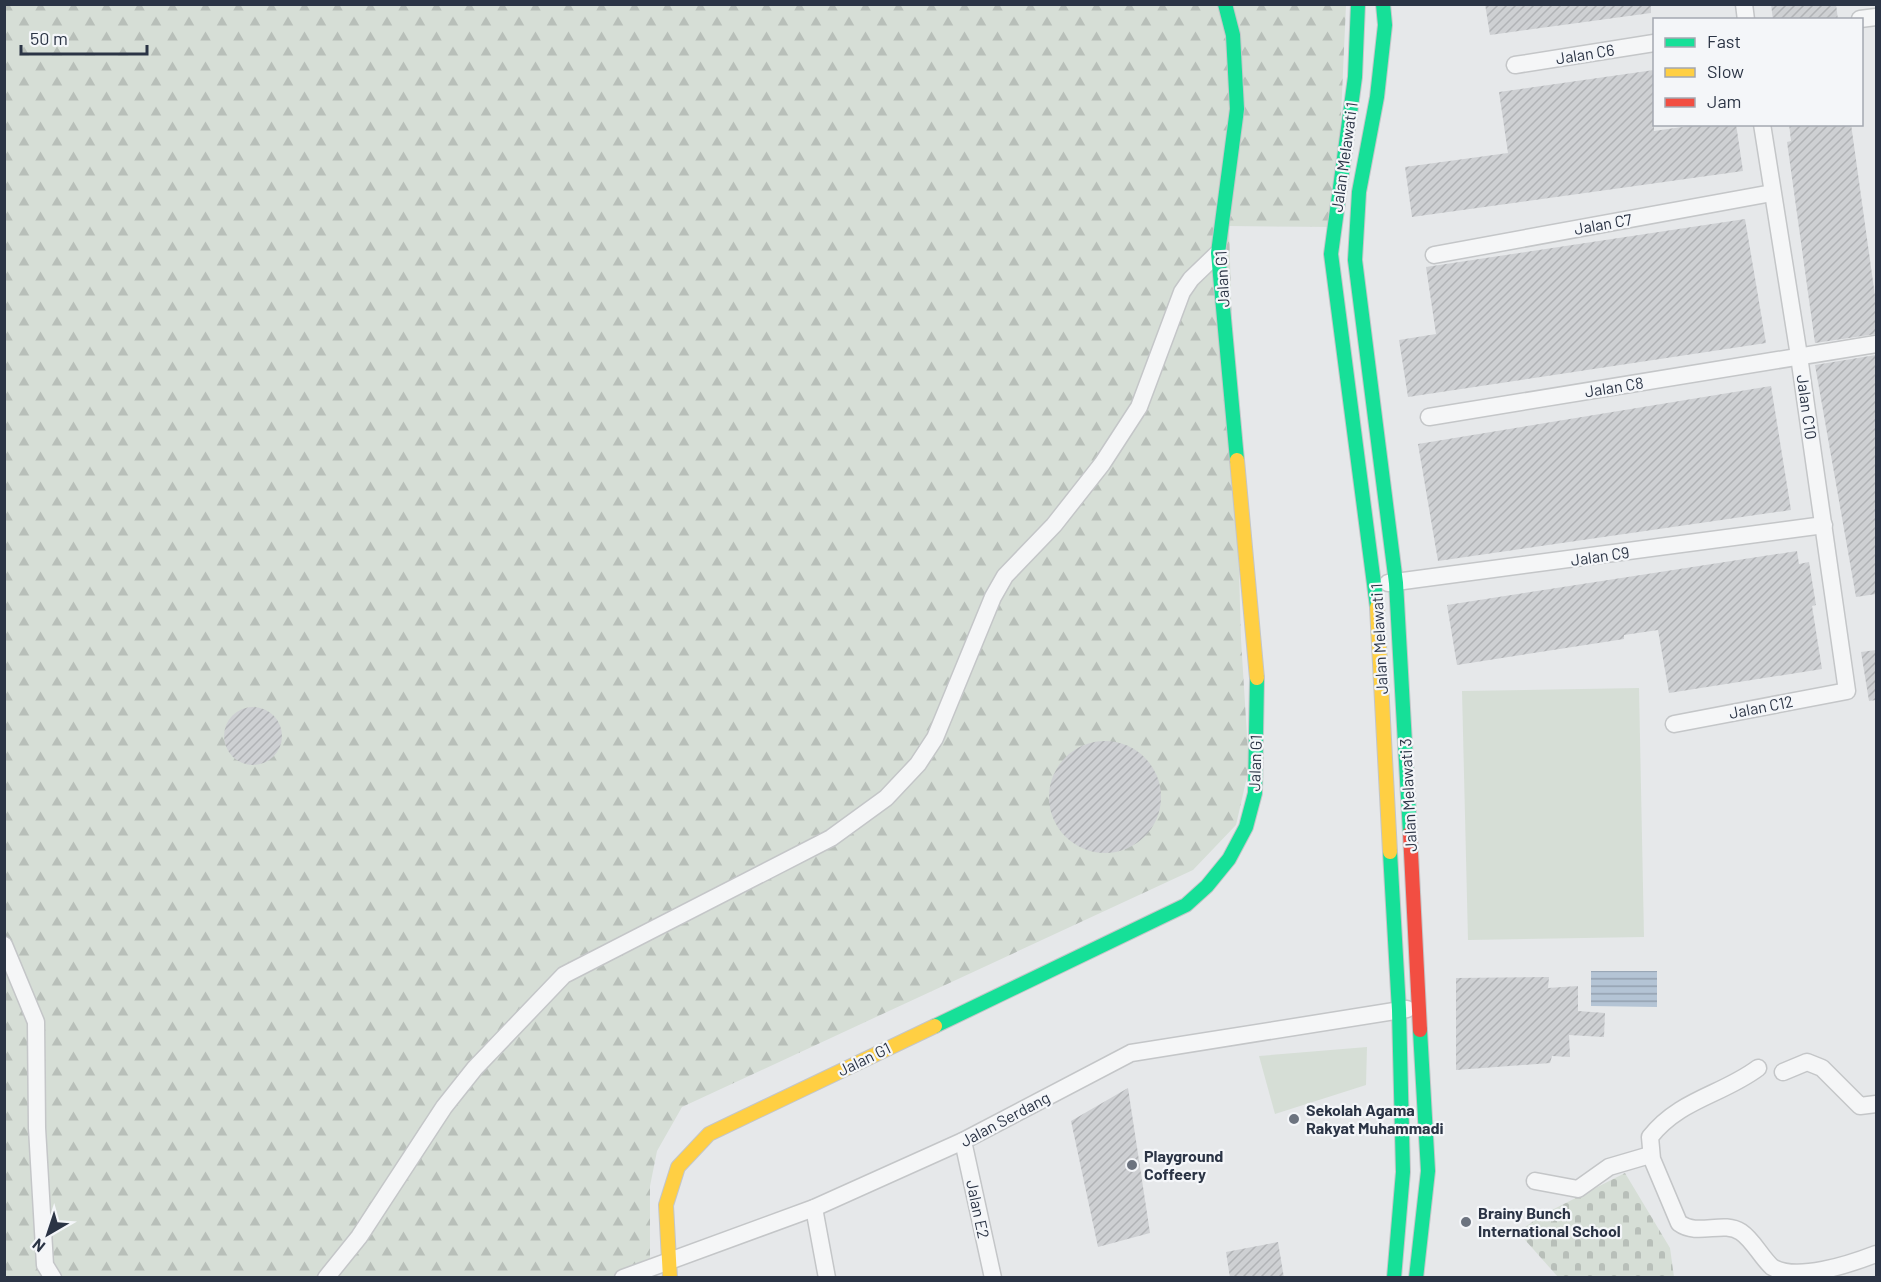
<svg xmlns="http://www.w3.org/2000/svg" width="1881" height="1282" viewBox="0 0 1881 1282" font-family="Barlow,sans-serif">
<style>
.forest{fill:url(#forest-firs)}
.cemetery{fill:url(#cemetery-stones)}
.park{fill:#d6ded6}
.water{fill:url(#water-rules)}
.building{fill:url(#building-hatch)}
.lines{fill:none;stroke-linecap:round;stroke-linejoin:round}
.street-casing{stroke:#c4c6c8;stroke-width:19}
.fast-casing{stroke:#c4c6c8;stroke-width:16}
.slow-casing{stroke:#c4c6c8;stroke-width:16}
.jam-casing{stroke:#c4c6c8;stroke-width:16}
.street{stroke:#f5f6f7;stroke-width:16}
.fast{stroke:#16e098;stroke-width:14}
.slow{stroke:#ffcf43;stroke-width:14}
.jam{stroke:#f24e42;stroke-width:14}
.poi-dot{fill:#6c737f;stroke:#f4f6f9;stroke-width:2}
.labels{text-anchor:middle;stroke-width:4.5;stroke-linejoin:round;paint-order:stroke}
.street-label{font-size:16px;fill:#2b3445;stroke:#f4f6f9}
.poi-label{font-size:16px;font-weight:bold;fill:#2b3445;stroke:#f4f6f9;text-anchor:start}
</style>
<defs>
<pattern id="forest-firs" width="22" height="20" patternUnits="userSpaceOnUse" patternTransform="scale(1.5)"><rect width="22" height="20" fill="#d6ded6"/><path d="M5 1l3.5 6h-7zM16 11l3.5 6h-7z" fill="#b8bfb9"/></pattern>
<pattern id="cemetery-stones" width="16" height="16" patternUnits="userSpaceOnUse" patternTransform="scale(1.5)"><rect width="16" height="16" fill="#d6ded6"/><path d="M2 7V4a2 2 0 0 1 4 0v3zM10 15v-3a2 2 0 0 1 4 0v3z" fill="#b8bfb9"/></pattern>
<pattern id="water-rules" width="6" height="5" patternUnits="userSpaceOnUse" patternTransform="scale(1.5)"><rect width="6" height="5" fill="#b4c4d5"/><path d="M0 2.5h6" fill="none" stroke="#93a0af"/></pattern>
<pattern id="building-hatch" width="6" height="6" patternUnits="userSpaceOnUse" patternTransform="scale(1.5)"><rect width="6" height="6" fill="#ced0d3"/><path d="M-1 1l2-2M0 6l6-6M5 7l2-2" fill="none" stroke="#b1b3b6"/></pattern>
</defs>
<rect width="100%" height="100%" fill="#e6e8ea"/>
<path class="forest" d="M5 5H1346L1336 227 1229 226 1241 639 1249 768 1236 825 1193 870 682 1107 657 1151 650 1186V1261L613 1277 5 1278Z"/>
<path class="cemetery" d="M1625 1173 1670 1248 1674 1277H1558L1518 1232 1542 1215Z"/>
<g class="park">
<path d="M1639 688 1644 937 1468 940 1462 691Z"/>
<path d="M1367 1047 1366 1085 1275 1114 1259 1056Z"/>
</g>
<path class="water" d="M1591 971H1657V1007L1591 1006Z"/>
<g class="building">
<path d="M1485 4H1651V13L1490 35Z"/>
<path d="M1771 4H1836L1838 20H1773Z"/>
<path d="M1654 70V131L1703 124H1736L1743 171 1412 217 1405 167 1508 153 1499 92Z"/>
<path d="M1789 124H1851L1876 303V334L1815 343 1787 142 1791 141Z"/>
<path d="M1745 219 1766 343 1408 397 1399 340 1436 334 1426 267Z"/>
<path d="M1876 355V594L1856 597 1815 365Z"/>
<path d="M1771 386 1791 510 1438 561 1418 444Z"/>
<path d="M1797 551 1799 564 1809 562 1816 605 1812 606 1822 669 1669 693 1658 630 1624 635V639L1457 665 1447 605Z"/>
<path d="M1876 650V700L1869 701 1861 652Z"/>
<circle cx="253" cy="736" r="29"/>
<circle cx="1105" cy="797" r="56"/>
<path d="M1549 977 1548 988 1578 986V1011L1605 1013 1604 1037 1569 1035 1570 1057 1552 1056 1550 1063 1456 1070V978Z"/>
<path d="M1128 1088 1150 1233 1098 1247 1071 1121Z"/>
<path d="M1278 1242 1284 1278H1230L1226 1252Z"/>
</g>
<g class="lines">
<defs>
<g id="street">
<path d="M1744 4 1746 20"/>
<path d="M1860 19 1876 17"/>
<path d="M1515 65 1654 43"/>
<path d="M1434 255 1772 193"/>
<path d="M1429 417 1876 344"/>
<path d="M1388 583 1824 525"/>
<path d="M1674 724 1847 691 1799 356 1762 124"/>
<path d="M4 945 36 1022 37 1128 45 1265 53 1278"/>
<path d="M1758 1068C1722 1095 1680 1099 1650 1137L1652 1159 1679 1223C1698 1237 1723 1220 1741 1232 1753 1240 1761 1257 1772 1267 1796 1282 1850 1264 1876 1254"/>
<path d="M1783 1072 1807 1062 1822 1068 1860 1106 1876 1104"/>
<path d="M963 1141 993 1278"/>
<path d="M1535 1181 1578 1189 1609 1167 1650 1155"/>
<path d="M814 1208 827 1278"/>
<path d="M326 1278 359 1237 444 1107 475 1068 564 975 831 838 886 798 918 764 935 738 993 597 1005 576 1054 525 1102 464 1139 407 1182 292 1191 279 1218 253"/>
<path d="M623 1278 814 1208 963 1141 1131 1053 1407 1009"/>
</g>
<g id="fast">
<path d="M1225 4 1233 35 1237 109 1218 253 1237 460"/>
<path d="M1358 4 1355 77 1331 254 1377 607"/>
<path d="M1383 4 1385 25 1377 97 1359 192 1355 260 1396 583 1410 833"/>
<path d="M1390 852 1399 1010 1403 1172 1394 1278"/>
<path d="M935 1026 1186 905 1207 886 1229 859 1246 827 1255 793 1257 678"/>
<path d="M1416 1278 1428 1171 1420 1030"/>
</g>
<g id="slow">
<path d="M1237 460 1257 678"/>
<path d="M1377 607 1390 852"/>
<path d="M670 1278 666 1205 678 1167 709 1134 935 1026"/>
</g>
<path id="jam" d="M1410 833 1420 1030"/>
</defs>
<use href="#street" class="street-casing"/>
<use href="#fast" class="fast-casing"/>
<use href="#slow" class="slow-casing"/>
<use href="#jam" class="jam-casing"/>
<use href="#street" class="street"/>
<use href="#fast" class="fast"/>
<use href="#slow" class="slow"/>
<use href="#jam" class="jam"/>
</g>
<g class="poi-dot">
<circle cx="1294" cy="1119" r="6"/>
<circle cx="1132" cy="1165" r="6"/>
<circle cx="1466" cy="1222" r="6"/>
</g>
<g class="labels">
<g class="street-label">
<text transform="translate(1585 54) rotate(-9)" y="6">Jalan C6</text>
<text transform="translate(1344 157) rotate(-82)" y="6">Jalan Melawati 1</text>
<text transform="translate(1603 224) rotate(-10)" y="6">Jalan C7</text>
<text transform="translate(1222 279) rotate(-93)" y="6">Jalan G1</text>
<text transform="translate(1614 387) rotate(-9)" y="6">Jalan C8</text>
<text transform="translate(1807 407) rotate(82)" y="6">Jalan C10</text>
<text transform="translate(1600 556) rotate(-8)" y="6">Jalan C9</text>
<text transform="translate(1379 639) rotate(-93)" y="6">Jalan Melawati 1</text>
<text transform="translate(1761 707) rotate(-11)" y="6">Jalan C12</text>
<text transform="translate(1255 763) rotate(-88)" y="6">Jalan G1</text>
<text transform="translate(1408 795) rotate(-93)" y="6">Jalan Melawati 3</text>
<text transform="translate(864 1059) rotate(-26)" y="6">Jalan G1</text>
<text transform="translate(1005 1119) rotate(-28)" y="6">Jalan Serdang</text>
<text transform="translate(978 1209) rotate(78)" y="6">Jalan E2</text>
</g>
<g class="poi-label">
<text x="1306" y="1116">Sekolah Agama<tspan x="1306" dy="18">Rakyat Muhammadi</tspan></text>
<text x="1144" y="1162">Playground<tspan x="1144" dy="18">Coffeery</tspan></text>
<text x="1478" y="1219">Brainy Bunch<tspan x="1478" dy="18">International School</tspan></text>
</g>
</g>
<rect width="1881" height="1282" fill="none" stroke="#2b3445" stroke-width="12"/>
<rect x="1653" y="18" width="210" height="108" fill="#f4f6f9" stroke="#a4a8b1" stroke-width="1.5"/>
<rect x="1665" y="38" width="30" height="9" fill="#16e098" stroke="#a4a8b1" stroke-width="1.5"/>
<text x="1707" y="48" font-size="18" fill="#2b3445">Fast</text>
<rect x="1665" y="68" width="30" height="9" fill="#ffcf43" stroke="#a4a8b1" stroke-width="1.5"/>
<text x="1707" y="78" font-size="18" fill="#2b3445">Slow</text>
<rect x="1665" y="98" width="30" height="9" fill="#f24e42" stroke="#a4a8b1" stroke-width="1.5"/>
<text x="1707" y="108" font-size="18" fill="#2b3445">Jam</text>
<g transform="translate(48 1234) rotate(219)" stroke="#f4f6f9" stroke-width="4.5" paint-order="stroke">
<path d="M0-4.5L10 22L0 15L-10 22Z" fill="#2b3445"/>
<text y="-9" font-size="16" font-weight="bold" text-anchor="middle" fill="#2b3445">N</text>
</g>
<path d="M21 45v9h126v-9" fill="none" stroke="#2b3445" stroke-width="3"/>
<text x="30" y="45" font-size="18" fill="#2b3445" stroke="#f4f6f9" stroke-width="4.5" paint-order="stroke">50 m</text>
</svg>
